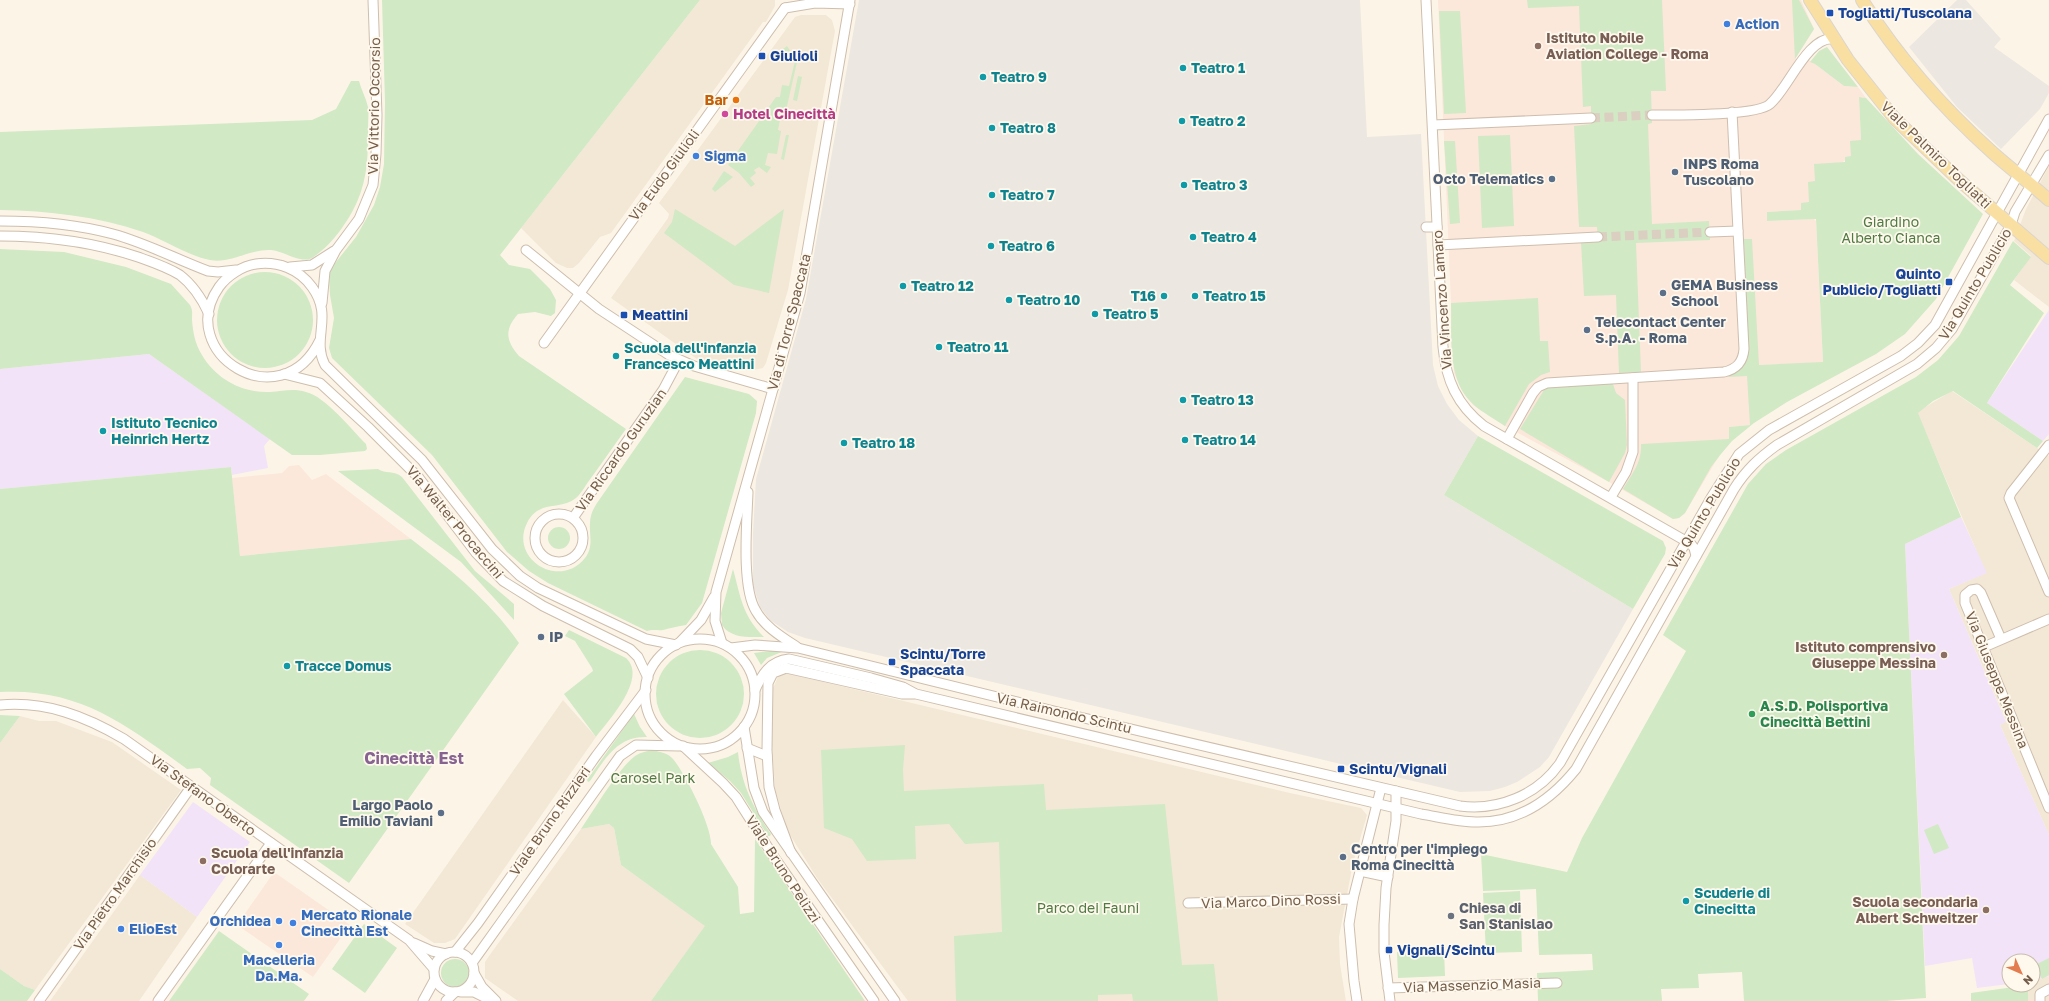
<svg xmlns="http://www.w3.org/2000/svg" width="2049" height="1001" viewBox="0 0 2049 1001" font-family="'Golos Text',sans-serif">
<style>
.residential{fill:#f3e8d5}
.commercial{fill:#fce7db}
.industrial{fill:#ece7e0}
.education{fill:#f2e3f8}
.green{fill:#d1e9c5}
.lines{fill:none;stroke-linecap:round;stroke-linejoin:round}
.minor-tunnel{stroke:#dacfc0;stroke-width:9;stroke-dasharray:9 4.5;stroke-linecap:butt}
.minor-casing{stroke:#cebead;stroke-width:11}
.major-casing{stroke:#dbd5d0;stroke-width:14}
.minor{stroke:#fff;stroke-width:9}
.major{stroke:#f9dfa1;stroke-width:12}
.transit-dot{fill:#1a4fb4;stroke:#fff9ed;stroke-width:1.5}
.shop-dot{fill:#3f7fe0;stroke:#fff9ed;stroke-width:1.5}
.education-dot{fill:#8d6e63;stroke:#fff9ed;stroke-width:1.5}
.culture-dot{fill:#0f9aa8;stroke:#fff9ed;stroke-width:1.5}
.food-dot{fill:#e8710a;stroke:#fff9ed;stroke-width:1.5}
.hotel-dot{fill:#d1479c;stroke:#fff9ed;stroke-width:1.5}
.service-dot{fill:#5c6f8a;stroke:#fff9ed;stroke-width:1.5}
.leisure-dot{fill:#2e9e5b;stroke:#fff9ed;stroke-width:1.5}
.worship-dot{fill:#6b7280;stroke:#fff9ed;stroke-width:1.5}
.labels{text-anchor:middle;stroke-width:3.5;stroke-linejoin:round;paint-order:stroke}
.transit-label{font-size:14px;font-weight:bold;fill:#164399;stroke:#fff9ed;text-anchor:start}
.shop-label{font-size:14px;font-weight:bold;fill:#366cbe;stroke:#fff9ed;text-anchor:start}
.education-label{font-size:14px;font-weight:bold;fill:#785e54;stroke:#fff9ed;text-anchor:start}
.culture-label{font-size:14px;font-weight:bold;fill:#0d838f;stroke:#fff9ed;text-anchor:start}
.food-label{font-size:14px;font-weight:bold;fill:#c56008;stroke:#fff9ed;text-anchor:end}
.street-label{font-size:14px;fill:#755e4b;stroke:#fff9ed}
.hotel-label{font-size:14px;font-weight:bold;fill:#b23c85;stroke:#fff9ed;text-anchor:start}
.service-label{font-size:14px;font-weight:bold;fill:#4e5e75;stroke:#fff9ed;text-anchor:start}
.park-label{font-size:14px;fill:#4f7a43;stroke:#fff9ed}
.leisure-label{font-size:14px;font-weight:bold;fill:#27864d;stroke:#fff9ed;text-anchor:start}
.worship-label{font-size:14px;font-weight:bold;fill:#5b616d;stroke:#fff9ed;text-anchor:start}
.quarter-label{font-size:16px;font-weight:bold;fill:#866391;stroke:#fff9ed}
</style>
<rect width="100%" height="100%" fill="#fcf5e7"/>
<g class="residential">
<path d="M700 0H775V6L766 22H763L611 233 600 237 579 263 573 268H567L556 263 521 228Z"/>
<path d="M801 15H826L832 20 835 31 788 290 766 363 763 368 749 371 697 359 611 298 668 218 669 214 659 203 795 17Z"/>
<path d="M2049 166V307L2014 280 2031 256 2014 241 2026 209Z"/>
<path d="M1952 391 2049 456V835L2000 725 2006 721 1949 589 1986 573 1917 412Z"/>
<path d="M784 674H790L1290 793 1361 808 1367 815 1353 863 1339 937 1340 964 1346 1001H908L817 878 787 830 775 789 772 745 773 688 778 677Z"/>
<path d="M563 700 596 737 455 939 445 943H434L405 924Z"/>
<path d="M20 716 39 721H56L112 742 181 790 35 990 24 986 0 969V743Z"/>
<path d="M609 824 614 828 621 865 706 926 651 1001H518L485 978V962L489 956 581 829Z"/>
<path d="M140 875 197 917 139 1001H50Z"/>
<path d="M2049 976V1001H2028V985H2033V981Z"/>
</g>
<g class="commercial">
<path d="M1438 0H1801L1814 29 1795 59 1809 60 1815 64 1844 86 1858 87 1866 98 1859 97 1861 140 1851 156 1815 182 1809 202 1801 210 1767 212V221L1814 219 1816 221 1823 363 1759 365 1750 425 1729 427V439L1685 513 1679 518 1673 519 1609 482 1505 426 1473 405 1462 390 1454 373Z"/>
<path d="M299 465 312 480 326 474 411 539 240 556 232 478 282 473 289 466Z"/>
<path d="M274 872 350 925 313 977 237 925Z"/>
</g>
<g class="industrial">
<path d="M859 0H1360L1367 137 1421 134 1433 365 1438 386 1447 404 1459 420 1478 436 1444 495 1633 609 1549 757 1540 767 1517 782 1505 787 1490 791 1460 792 805 638 788 632 770 620 760 607 753 585V533L756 479 806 299Z"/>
<path d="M1957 0H1966L2001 39 1994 47 2049 86V93L2040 109 2001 149 1957 107 1909 47Z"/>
</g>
<g class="education">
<path d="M2049 310V434L2043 441 1987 403Z"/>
<path d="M149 354 270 439 264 446 268 468 232 475 231 467 0 489V369Z"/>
<path d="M1961 517 1987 573 1949 589 2006 722 2000 725 2049 835V976L2033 981V961H2009V984L1977 988 1972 958 1925 966 1905 544Z"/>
<path d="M193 802 250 842 197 917 140 875Z"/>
</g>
<g class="green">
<path d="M382 0H700L500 255 509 265 530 269 550 289 556 300 555 313 551 316 535 312 518 314C504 330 506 341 519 356L626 429C614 445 603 462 591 478 586 484 582 493 576 498 560 511 539 499 527 523 509 559 560 590 585 558 594 546 589 536 590 523 590 516 593 509 597 503L685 377 749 394 757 401 756 413 702 603 686 625C678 626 671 628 663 630 658 631 653 629 647 631L548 583 529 571 507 552 432 455 332 358 329 348 334 318 330 295 329 276 332 267 356 237 374 205 380 187 384 164 385 102Z"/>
<path d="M1527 0H1662L1666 91H1651L1652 123 1648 124 1652 224 1709 221 1710 240 1636 243 1641 372 1619 373 1616 295 1584 296 1581 243 1598 242 1597 227H1579L1574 126 1591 124V106L1583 107 1579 6 1528 8Z"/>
<path d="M1792 0H1799L1814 29 1795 59Z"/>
<path d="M1439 11H1460L1466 113 1444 114Z"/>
<path d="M787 46 795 59 782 56 783 49Z"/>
<path d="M1827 47 1858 87 1844 86 1815 64 1810 62 1819 51Z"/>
<path d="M795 61 797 62 785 115H781L778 130 781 131 777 154 768 153 765 165 771 167 767 173 759 167 754 170 756 173 750 178 755 184 751 187 739 173 728 165 776 97H780L782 85 789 86Z"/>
<path d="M798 76 802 77 797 101 793 100Z"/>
<path d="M351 81H359C361 89 366 98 368 107 369 113 368 121 368 128 368 154 368 177 357 202 348 222 331 246 312 258 300 264 284 251 271 250 249 249 231 264 210 260 191 257 162 239 143 232 97 216 48 211 0 210V132L312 120 336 109Z"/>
<path d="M1859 97 1866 98 1918 154 1983 214 1936 299 1905 334 1876 354 1787 402 1754 423 1732 441 1721 454 1711 467 1685 513 1679 518 1673 519 1623 489C1632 474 1642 463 1641 444L1729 439V427L1750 425 1747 376 1728 377 1739 370 1748 356 1744 239H1752L1759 365 1823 362 1816 219 1767 221V212L1801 210V203L1809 202 1808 182 1815 181 1814 164 1845 162V157L1851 156 1850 141 1861 140Z"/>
<path d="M786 135H789L784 160 781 159Z"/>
<path d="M1510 135 1514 226 1482 228 1478 136Z"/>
<path d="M1455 141 1460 223 1450 224 1444 141Z"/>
<path d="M724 171 733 177 715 192 712 189Z"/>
<path d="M675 209 735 246 784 209 769 293 734 285 664 233 672 222Z"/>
<path d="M2013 241 2031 257 2010 285 2044 313 1987 403 2043 441 2037 448 1953 391 1933 401 1918 413 1961 517 1905 544 1926 998 1886 1001H1744L1742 972 1698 974 1699 988 1661 989 1662 1001H1538L1537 973 1593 970 1592 954 1539 955 1536 889 1483 891 1481 854 1567 872 1582 838 1686 651 1663 635 1748 484 1766 464 1786 450 1916 377 1938 360 1959 336Z"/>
<path d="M0 249 64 252 126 267 171 284 190 305C193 310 192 314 192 320 193 332 195 344 202 355 216 379 242 393 270 392 283 391 294 388 306 392 326 397 351 429 366 444L367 449 365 451 320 455H292L149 354 0 369Z"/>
<circle cx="265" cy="320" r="48"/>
<path d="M1538 298 1540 341H1548L1550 372 1541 375 1529 384 1505 426C1495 419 1483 413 1474 405 1446 381 1452 336 1451 303Z"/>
<path d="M1613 384 1616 393 1625 400 1627 445 1625 453 1609 482 1520 429 1544 390 1550 387Z"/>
<path d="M1478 436 1663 541 1666 548 1665 554 1633 609 1444 495Z"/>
<path d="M231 467 240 556 411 539C451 570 490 601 519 643L349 883 210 785 211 778 200 768 187 769C125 724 80 688 0 692V489Z"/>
<path d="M378 469C385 474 394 470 402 477L475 571 514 604V620L461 562 338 471Z"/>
<circle cx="559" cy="538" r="11"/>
<path d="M733 569C741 598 742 615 764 637 750 637 731 639 722 625L721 613Z"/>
<path d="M569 630 626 658C648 678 609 720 596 737L564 694 593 671 592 668 575 641 565 636Z"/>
<path d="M778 650 784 651 767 658 761 665 754 653Z"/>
<circle cx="700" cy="694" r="44"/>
<path d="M634 714 640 727 647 737C617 736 605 759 590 781L588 782 587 780Z"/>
<path d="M0 715 20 716 0 743Z"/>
<path d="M905 745 903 770 904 791 1044 784 1046 810 1165 804 1182 965 1214 964 1218 1001H1133L1132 994 1098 995V1001H956L954 936 1002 932 999 842 965 844 949 824 915 826 916 859 867 861 852 839 824 828 821 750Z"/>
<path d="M653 750C660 752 668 753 673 759 685 773 712 827 711 844L738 887 740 914 754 912 755 839 865 1001H651L705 926 621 865 614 828 609 824 581 829C594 810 618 769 635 756 641 752 647 751 653 750Z"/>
<path d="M738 752C741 783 753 808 771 834L770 836H768L741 793 730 781 708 763 728 757Z"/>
<path d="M1938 824 1949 848 1934 854 1924 830Z"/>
<path d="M1520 891 1522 952 1486 953 1483 893Z"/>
<path d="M364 924 397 948 365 993 332 969Z"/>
<path d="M219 931 309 994 304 1001H169Z"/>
<path d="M1444 950 1445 976 1398 978 1397 952Z"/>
<path d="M2049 958V975L2042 979 2035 965Z"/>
<circle cx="455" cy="973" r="14"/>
<path d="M0 969 24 986 35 990 27 1001H0Z"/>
<path d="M2028 985V1001H1971V993Z"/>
</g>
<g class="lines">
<g class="minor-tunnel">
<path d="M1591 118 1652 115"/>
<path d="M1598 237 1710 232"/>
</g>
<defs>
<g id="minor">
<path d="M1426 0 1443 347C1446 380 1457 405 1484 426L1691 544 1694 548 1696 556"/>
<path d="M785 8 815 3 850 4"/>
<path d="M1652 115C1674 115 1757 116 1770 104 1788 89 1808 35 1834 39"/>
<path d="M1433 125 1591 118"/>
<path d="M0 221C38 221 76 224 113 234 146 243 176 259 208 271L218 272 236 270"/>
<path d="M1426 227H1437"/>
<path d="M1710 232 1738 231"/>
<path d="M0 236C47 236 93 242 138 257 152 262 167 267 180 275 193 285 202 299 209 314"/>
<path d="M1438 245 1598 237"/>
<path d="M526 250 599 309 669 355 694 366 773 389"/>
<path d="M290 267 312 265 334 251"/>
<path d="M322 303 325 271 336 250 359 219 373 185 376 154 377 115 373 0"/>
<path d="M320 340C281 421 173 353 219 287 227 276 242 266 256 264 278 261 299 269 312 287 334 317 311 338 325 365L422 460 492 549 520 576 538 588 646 639 676 645"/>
<path d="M544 343 785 8"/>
<path d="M284 374 320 383 368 427 419 478 476 553 503 581 543 606 630 649 638 657 648 678"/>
<path d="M1507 439 1533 393 1538 387 1547 383 1724 372C1737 369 1743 362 1744 349L1732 112"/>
<path d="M2049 445 2011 493 2009 498 2049 592"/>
<path d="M748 492C747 522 741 587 756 611 765 627 782 637 797 647"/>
<path d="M1611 497 1626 472 1633 452V378"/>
<circle cx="559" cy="538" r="24"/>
<path d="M573 518 663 390 679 360"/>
<path d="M2001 639 1981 593 1977 589 1971 590 1965 595V603L2049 808"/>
<circle cx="700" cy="694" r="55"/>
<path d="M680 642 701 620 714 597"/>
<path d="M722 643 715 621 716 592 800 293 850 0"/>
<path d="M1984 647 2049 619"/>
<path d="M731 648 755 645 798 648 1054 711 1460 806C1498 811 1538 795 1560 763L1711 498 1739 454 1769 430 1901 356 1918 343 1935 325 2049 119"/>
<path d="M755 690C762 674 770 661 789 659L871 678 903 687 914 693"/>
<path d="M0 705C46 701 85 716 124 739L409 940 434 969"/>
<path d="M744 727 754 788 763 812 895 1001"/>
<path d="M683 746 723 783 736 797 774 857 874 1001"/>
<path d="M747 748 767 756"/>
<path d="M791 853 775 810 769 787 767 750 768 683 773 673 786 668 902 694H916L1421 814C1439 817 1458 822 1476 822 1518 823 1551 800 1576 769L1734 489C1746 470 1759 458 1777 445L1917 364 1936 348 1952 329 2011 225 2015 212 2049 155"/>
<path d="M1360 871 1388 877"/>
<path d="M1188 903 1353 899"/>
<path d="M414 943 432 951 446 954"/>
<circle cx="454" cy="972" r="20"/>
<path d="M455 952 478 923 596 756 646 690"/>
<path d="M472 963 620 756 636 745 679 746"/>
<path d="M474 973 482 987 496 1001"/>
<path d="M1388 988 1557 983"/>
<path d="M461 992H474L492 1001"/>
<path d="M39 1001 191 787"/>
<path d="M158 1001 271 843"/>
<path d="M423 1001 435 979"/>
<path d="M446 1001 455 992"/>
<path d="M1357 1001 1354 981 1349 924 1353 899 1381 788"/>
<path d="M1390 1001 1384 952V925L1386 888 1396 821V791"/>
<path d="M2040 1001V994L2049 989"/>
</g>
<g id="major">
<path d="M1810 0 1848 60 1895 119 1959 180 2049 258"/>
<path d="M1862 0C1897 56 1943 108 1993 153 2011 169 2031 184 2049 200"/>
</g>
</defs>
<use href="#minor" class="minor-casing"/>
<use href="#major" class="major-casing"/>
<use href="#minor" class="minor"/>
<use href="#major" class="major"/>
</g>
<g class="transit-dot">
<rect x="1826" y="9" width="8" height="8" rx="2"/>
<rect x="758" y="52" width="8" height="8" rx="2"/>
<rect x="1945" y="278" width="8" height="8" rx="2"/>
<rect x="620" y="311" width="8" height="8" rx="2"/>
<rect x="888" y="658" width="8" height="8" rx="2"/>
<rect x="1337" y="765" width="8" height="8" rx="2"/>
<rect x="1385" y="946" width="8" height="8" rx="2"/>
</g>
<g class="shop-dot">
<circle cx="1727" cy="24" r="4"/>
<circle cx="696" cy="156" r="4"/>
<circle cx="279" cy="921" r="4"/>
<circle cx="293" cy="923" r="4"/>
<circle cx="121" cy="929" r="4"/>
<circle cx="279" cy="945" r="4"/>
</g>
<g class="education-dot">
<circle cx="1538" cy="46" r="4"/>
<circle cx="1944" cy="655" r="4"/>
<circle cx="203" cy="861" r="4"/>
<circle cx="1986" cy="910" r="4"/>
</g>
<g class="culture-dot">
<circle cx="1183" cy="68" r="4"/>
<circle cx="983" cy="77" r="4"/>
<circle cx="1182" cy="121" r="4"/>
<circle cx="992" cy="128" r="4"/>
<circle cx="1184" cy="185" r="4"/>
<circle cx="992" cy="195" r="4"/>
<circle cx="1193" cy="237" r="4"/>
<circle cx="991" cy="246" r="4"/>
<circle cx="903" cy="286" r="4"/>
<circle cx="1164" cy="296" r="4"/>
<circle cx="1195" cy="296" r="4"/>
<circle cx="1009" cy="300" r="4"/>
<circle cx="1095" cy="314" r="4"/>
<circle cx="939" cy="347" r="4"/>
<circle cx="616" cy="356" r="4"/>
<circle cx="1183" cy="400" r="4"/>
<circle cx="103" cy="431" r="4"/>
<circle cx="1185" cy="440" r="4"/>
<circle cx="844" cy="443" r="4"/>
<circle cx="287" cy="666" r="4"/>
<circle cx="1686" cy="901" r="4"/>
</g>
<circle class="food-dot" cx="736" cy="100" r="4"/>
<circle class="hotel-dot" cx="725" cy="114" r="4"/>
<g class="service-dot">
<circle cx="1675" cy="172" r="4"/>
<circle cx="1552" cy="179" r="4"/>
<circle cx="1663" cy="293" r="4"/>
<circle cx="1587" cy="330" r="4"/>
<circle cx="541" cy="637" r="4"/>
<circle cx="441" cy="813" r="4"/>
<circle cx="1343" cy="857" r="4"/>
</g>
<circle class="leisure-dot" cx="1752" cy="714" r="4"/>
<circle class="worship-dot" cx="1451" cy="916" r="4"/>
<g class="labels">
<g class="transit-label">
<text x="1838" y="18">Togliatti/Tuscolana</text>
<text x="770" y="61">Giulioli</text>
<text x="1941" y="279" text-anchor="end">Quinto<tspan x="1941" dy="16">Publicio/Togliatti</tspan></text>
<text x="632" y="320">Meattini</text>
<text x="900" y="659">Scintu/Torre<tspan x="900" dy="16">Spaccata</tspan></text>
<text x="1349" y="774">Scintu/Vignali</text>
<text x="1397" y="955">Vignali/Scintu</text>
</g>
<g class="shop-label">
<text x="1735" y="29">Action</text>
<text x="704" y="161">Sigma</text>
<text x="301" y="920">Mercato Rionale<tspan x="301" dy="16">Cinecittà Est</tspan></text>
<text x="271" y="926" text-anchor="end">Orchidea</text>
<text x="129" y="934">ElioEst</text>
<text x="279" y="965" text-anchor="middle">Macelleria<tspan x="279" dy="16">Da.Ma.</tspan></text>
</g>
<g class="education-label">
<text x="1546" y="43">Istituto Nobile<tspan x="1546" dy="16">Aviation College - Roma</tspan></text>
<text x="1936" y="652" text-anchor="end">Istituto comprensivo<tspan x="1936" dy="16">Giuseppe Messina</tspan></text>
<text x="211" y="858">Scuola dell'infanzia<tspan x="211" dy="16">Colorarte</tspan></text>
<text x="1978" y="907" text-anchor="end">Scuola secondaria<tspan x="1978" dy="16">Albert Schweitzer</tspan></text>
</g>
<g class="culture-label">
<text x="1191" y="73">Teatro 1</text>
<text x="991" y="82">Teatro 9</text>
<text x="1190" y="126">Teatro 2</text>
<text x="1000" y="133">Teatro 8</text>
<text x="1192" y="190">Teatro 3</text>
<text x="1000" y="200">Teatro 7</text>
<text x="1201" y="242">Teatro 4</text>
<text x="999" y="251">Teatro 6</text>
<text x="911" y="291">Teatro 12</text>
<text x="1156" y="301" text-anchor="end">T16</text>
<text x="1203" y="301">Teatro 15</text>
<text x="1017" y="305">Teatro 10</text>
<text x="1103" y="319">Teatro 5</text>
<text x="947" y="352">Teatro 11</text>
<text x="624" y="353">Scuola dell'infanzia<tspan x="624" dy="16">Francesco Meattini</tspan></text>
<text x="1191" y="405">Teatro 13</text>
<text x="111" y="428">Istituto Tecnico<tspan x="111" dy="16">Heinrich Hertz</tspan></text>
<text x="1193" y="445">Teatro 14</text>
<text x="852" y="448">Teatro 18</text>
<text x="295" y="671">Tracce Domus</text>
<text x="1694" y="898">Scuderie di<tspan x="1694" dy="16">Cinecitta</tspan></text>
</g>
<g class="food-label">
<text x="728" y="105">Bar</text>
</g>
<g class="street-label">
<text transform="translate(374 106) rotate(-89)" y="5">Via Vittorio Occorsio</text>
<text transform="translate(1936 155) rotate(44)" y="5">Viale Palmiro Togliatti</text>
<text transform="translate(664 175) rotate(-54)" y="5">Via Eudo Giulioli</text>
<text transform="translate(1975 284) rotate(-59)" y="5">Via Quinto Publicio</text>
<text transform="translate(1442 300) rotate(-94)" y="5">Via Vincenzo Lamaro</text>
<text transform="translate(789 322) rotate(-76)" y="5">Via di Torre Spaccata</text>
<text transform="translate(621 450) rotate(-55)" y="5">Via Riccardo Guruzian</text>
<text transform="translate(1704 513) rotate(-59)" y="5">Via Quinto Publicio</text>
<text transform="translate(455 522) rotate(50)" y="5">Via Walter Procaccini</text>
<text transform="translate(1997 680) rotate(68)" y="5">Via Giuseppe Messina</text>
<text transform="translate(1064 713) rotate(13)" y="5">Via Raimondo Scintu</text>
<text transform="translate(203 795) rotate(36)" y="5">Via Stefano Oberto</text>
<text transform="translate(550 821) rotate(-55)" y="5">Viale Bruno Rizzieri</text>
<text transform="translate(783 869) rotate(57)" y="5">Viale Bruno Pelizzi</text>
<text transform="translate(115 894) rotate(-55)" y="5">Via Pietro Marchisio</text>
<text transform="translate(1271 901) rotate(-2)" y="5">Via Marco Dino Rossi</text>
<text transform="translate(1472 985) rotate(-2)" y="5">Via Massenzio Masia</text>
</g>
<g class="hotel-label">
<text x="733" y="119">Hotel Cinecittà</text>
</g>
<g class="service-label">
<text x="1683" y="169">INPS Roma<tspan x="1683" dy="16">Tuscolano</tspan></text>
<text x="1544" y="184" text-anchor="end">Octo Telematics</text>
<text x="1671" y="290">GEMA Business<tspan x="1671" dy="16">School</tspan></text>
<text x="1595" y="327">Telecontact Center<tspan x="1595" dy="16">S.p.A. - Roma</tspan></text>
<text x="549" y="642">IP</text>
<text x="433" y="810" text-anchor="end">Largo Paolo<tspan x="433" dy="16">Emilio Taviani</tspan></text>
<text x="1351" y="854">Centro per l'impiego<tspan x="1351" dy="16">Roma Cinecittà</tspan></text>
</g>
<g class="park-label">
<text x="1891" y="227">Giardino<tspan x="1891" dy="16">Alberto Cianca</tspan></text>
<text x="653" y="783">Carosel Park</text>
<text x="1088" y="913">Parco dei Fauni</text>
</g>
<g class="leisure-label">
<text x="1760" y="711">A.S.D. Polisportiva<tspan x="1760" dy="16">Cinecittà Bettini</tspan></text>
</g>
<g class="worship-label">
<text x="1459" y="913">Chiesa di<tspan x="1459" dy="16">San Stanislao</tspan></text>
</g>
<g class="quarter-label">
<text x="414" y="764">Cinecittà Est</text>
</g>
</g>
<g transform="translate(2021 973) rotate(135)"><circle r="19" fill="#fff9ed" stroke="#c8bbac"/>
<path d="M0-3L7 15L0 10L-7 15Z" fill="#e37c4f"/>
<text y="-6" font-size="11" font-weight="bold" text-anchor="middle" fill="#755e4b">N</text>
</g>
</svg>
